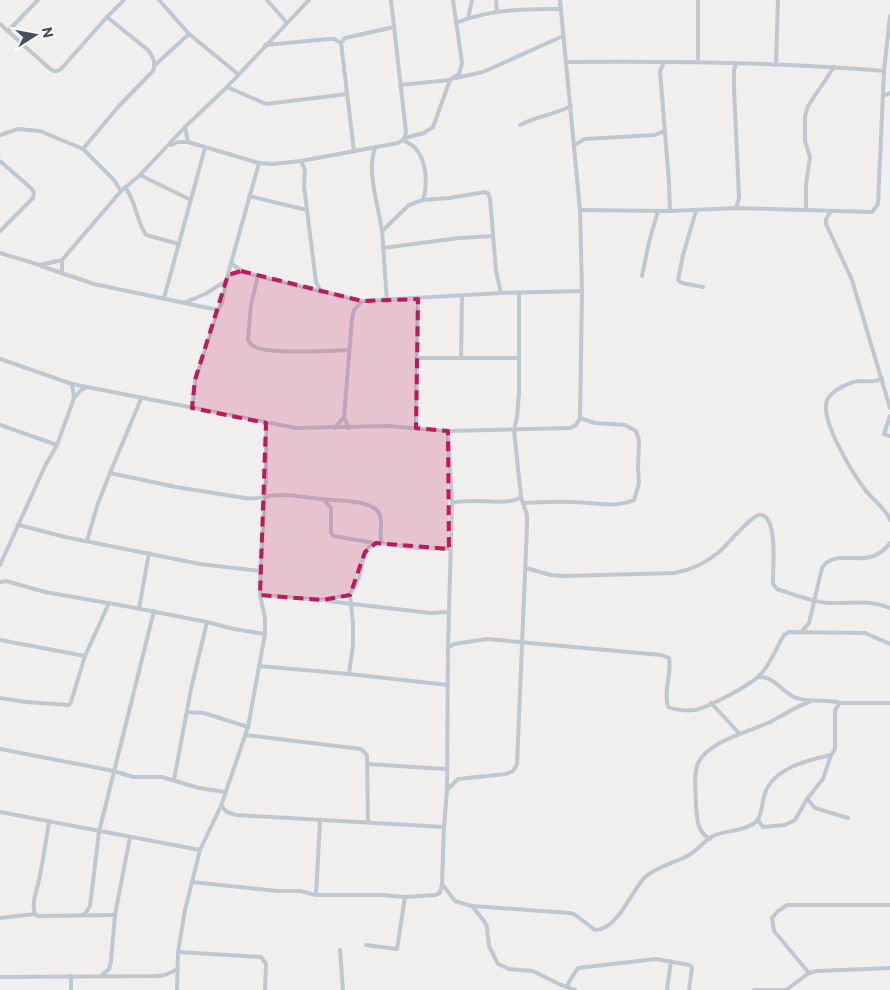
<svg xmlns="http://www.w3.org/2000/svg" width="890" height="990" viewBox="0 0 890 990" font-family="Commissioner,sans-serif">
<style>
.lines{fill:none;stroke-linecap:round;stroke-linejoin:round}
.minor{stroke:#bec8d1;stroke-width:4}
.marked{fill:#c2185b;fill-opacity:0.2;stroke:#c2185b;stroke-width:4;stroke-dasharray:10 6;stroke-linejoin:round}
</style>
<rect width="100%" height="100%" fill="#f1eeee"/>
<g class="lines">
<g class="minor">
<path d="M159 0 189 34 238 74"/>
<path d="M267 0 287 23"/>
<path d="M496 0 497 12"/>
<path d="M698 0V62"/>
<path d="M468 18 472 0"/>
<path d="M456 23C489 9 525 9 559 9"/>
<path d="M0 24 49 68C54 72 56 72 61 69L107 17 124 0"/>
<path d="M8 31 38 0"/>
<path d="M265 45 328 39H334L341 43"/>
<path d="M567 62C672 61 779 62 884 71"/>
<path d="M664 62 660 71 669 182 670 211"/>
<path d="M155 65 189 34"/>
<path d="M776 65 778 0"/>
<path d="M456 78 483 72 563 36"/>
<path d="M400 85 450 80 459 74 462 63 453 0"/>
<path d="M227 87 266 104 347 94"/>
<path d="M883 96 890 93"/>
<path d="M520 125C537 116 554 115 571 106"/>
<path d="M185 127 188 142"/>
<path d="M0 135 18 129 40 131 83 149 114 180 121 191"/>
<path d="M405 138 424 133 433 127 450 80"/>
<path d="M171 145 178 142H188L259 163 273 164 301 161 398 143C404 140 405 138 406 132L391 0"/>
<path d="M574 145 585 139 655 135 664 131"/>
<path d="M376 147C365 166 379 208 382 231 384 254 385 277 387 301"/>
<path d="M83 149 118 107 153 71C156 62 153 57 148 50L107 17"/>
<path d="M354 151 341 43 345 38 394 27"/>
<path d="M0 161 32 189 34 193 33 198 0 231"/>
<path d="M301 161 305 170 304 186 316 282 321 292"/>
<path d="M140 175 191 200"/>
<path d="M125 187C136 201 136 220 146 235L179 244"/>
<path d="M249 196 307 210"/>
<path d="M423 200 449 198 485 192 488 193 490 198 496 271 501 293"/>
<path d="M736 208 739 198 734 88V70L736 64"/>
<path d="M580 210 670 211 736 208 872 212 878 204 884 71 890 16"/>
<path d="M806 210V184L810 157 805 141V116L808 106 834 67"/>
<path d="M696 211 683 255 678 280 682 283 703 287"/>
<path d="M831 211 826 219V224L852 280 890 408"/>
<path d="M382 231 409 205 423 200C428 184 427 158 413 146 411 144 406 142 403 140"/>
<path d="M383 248 459 238 493 236"/>
<path d="M0 253 40 265 62 260 121 191 140 175 185 127 227 87 309 0"/>
<path d="M62 260V273"/>
<path d="M232 264 242 271 258 276 362 301 501 293 582 291"/>
<path d="M41 266 94 284 218 310"/>
<path d="M228 275 241 271"/>
<path d="M258 276 251 305 248 339C249 343 251 345 255 347 269 354 330 351 349 350"/>
<path d="M642 276 649 242 658 211"/>
<path d="M164 298 205 148"/>
<path d="M186 302 205 294 226 281"/>
<path d="M417 358H519"/>
<path d="M461 358 462 296"/>
<path d="M0 359 72 384 74 398 57 445 45 466 0 565"/>
<path d="M882 378C874 383 868 381 859 381 850 382 835 389 829 397 815 414 854 475 866 491 874 501 885 507 890 520"/>
<path d="M72 384 296 428 388 426 448 431 570 428 576 425 580 418 582 291 580 210 560 0"/>
<path d="M74 398 81 390 88 387"/>
<path d="M192 408 195 380 218 310 222 303 226 281 259 163"/>
<path d="M890 416 884 434 890 436"/>
<path d="M0 425 57 445"/>
<path d="M335 428 344 417"/>
<path d="M349 428 344 417 352 319 354 310 362 301"/>
<path d="M416 428 418 299"/>
<path d="M110 473 141 399"/>
<path d="M324 500 331 508V533L334 536 374 543"/>
<path d="M452 503C470 497 509 507 521 497"/>
<path d="M524 503C541 502 558 501 575 502 594 503 616 508 634 500L639 483 638 469 639 440 636 431 625 425 595 423 580 418"/>
<path d="M19 525 65 537 200 564 260 571"/>
<path d="M87 541 97 506 110 473 176 487 245 498C260 500 266 495 279 495 293 494 307 498 321 499 335 501 371 499 379 513 384 522 378 534 382 543"/>
<path d="M526 568 551 575 565 576 674 573C691 570 706 563 719 552 727 545 751 516 759 515 778 513 773 567 773 578V584L777 589C793 594 811 602 829 603 851 604 868 599 890 608"/>
<path d="M0 582 6 581 45 592 125 606 207 622 234 629 265 634"/>
<path d="M260 595 322 600 350 595C353 589 356 583 359 577 364 563 361 550 376 543L418 548 449 549"/>
<path d="M327 601 430 613 449 612"/>
<path d="M139 609 149 553"/>
<path d="M802 631 809 623 822 568C836 545 869 573 890 543"/>
<path d="M0 640 85 656"/>
<path d="M448 648 454 644 487 639 661 655 669 658C672 674 663 691 668 707 676 710 686 711 695 710 709 707 749 686 760 675 770 665 776 648 784 635L789 632 865 633 890 644"/>
<path d="M259 666 349 674 448 685"/>
<path d="M349 674 353 645V624L350 595"/>
<path d="M758 677C774 676 781 691 794 697 810 704 825 698 840 703"/>
<path d="M0 698 26 702 69 705 71 702 85 656 109 603"/>
<path d="M711 703 739 733"/>
<path d="M187 712 204 713 248 727"/>
<path d="M245 735 361 749 367 755 368 822"/>
<path d="M0 749 114 771 133 777H162L199 788 225 792"/>
<path d="M367 764 446 769"/>
<path d="M174 780 191 689 207 622"/>
<path d="M447 790 458 779 506 774 513 771 517 764 527 526V515L521 497 514 430 517 417 519 393V293"/>
<path d="M807 799 815 808 848 818"/>
<path d="M221 806 227 812 236 815 444 827"/>
<path d="M0 812 200 850"/>
<path d="M758 820 763 827 785 825 795 820 807 799 823 779 831 755 835 749V710L840 703H890"/>
<path d="M49 822C46 841 43 861 39 880 37 891 31 903 35 914L38 916 115 915"/>
<path d="M710 839C697 832 697 819 696 805 696 792 693 775 698 763 708 742 749 731 768 723 782 716 795 707 809 702"/>
<path d="M192 882 277 891H300L316 895H382L405 897 436 895 440 893 442 884 444 827 447 790 448 648 452 503 448 431"/>
<path d="M442 884 455 901 472 906 569 913 574 914 595 930C618 930 631 891 645 877 657 866 675 863 689 855 698 850 704 841 713 836 725 830 741 832 753 824 763 818 761 804 765 793 774 768 808 760 831 755"/>
<path d="M316 895 320 821"/>
<path d="M472 906 484 921 487 927 489 946 498 964 509 969 533 971 561 985 575 990"/>
<path d="M81 915 86 913 90 906 99 832 154 611"/>
<path d="M0 918 35 914"/>
<path d="M366 945 397 949 405 897"/>
<path d="M340 950 343 990"/>
<path d="M178 952 261 957 266 964 265 990"/>
<path d="M809 973 774 931 772 918 778 911 787 905H890"/>
<path d="M71 976V990"/>
<path d="M101 976 109 969 111 961 115 915 130 837"/>
<path d="M0 977 156 976 165 975 178 969"/>
<path d="M567 987 570 980 578 968 656 959 690 965 692 968 689 990"/>
<path d="M177 990 178 952 185 910 200 850 221 806 248 727 265 634V618L260 595V571L266 477V423"/>
<path d="M667 990 671 961"/>
<path d="M754 990H786"/>
<path d="M786 990 809 973 817 971 890 968"/>
</g>
</g>
<path class="marked" d="M241 271 362 301 418 299 416 428 448 431 449 549 376 543 365 552 350 595 322 600 260 595 266 423 192 408 195 380 228 275Z"/>
<g transform="translate(35 35) rotate(79)" stroke="#ffffff" stroke-width="4" paint-order="stroke">
<path d="M0-4L9 19L0 12L-9 19Z" fill="#45505c"/>
<text y="-8" font-size="14" font-weight="bold" text-anchor="middle" fill="#45505c">N</text>
</g>
</svg>
